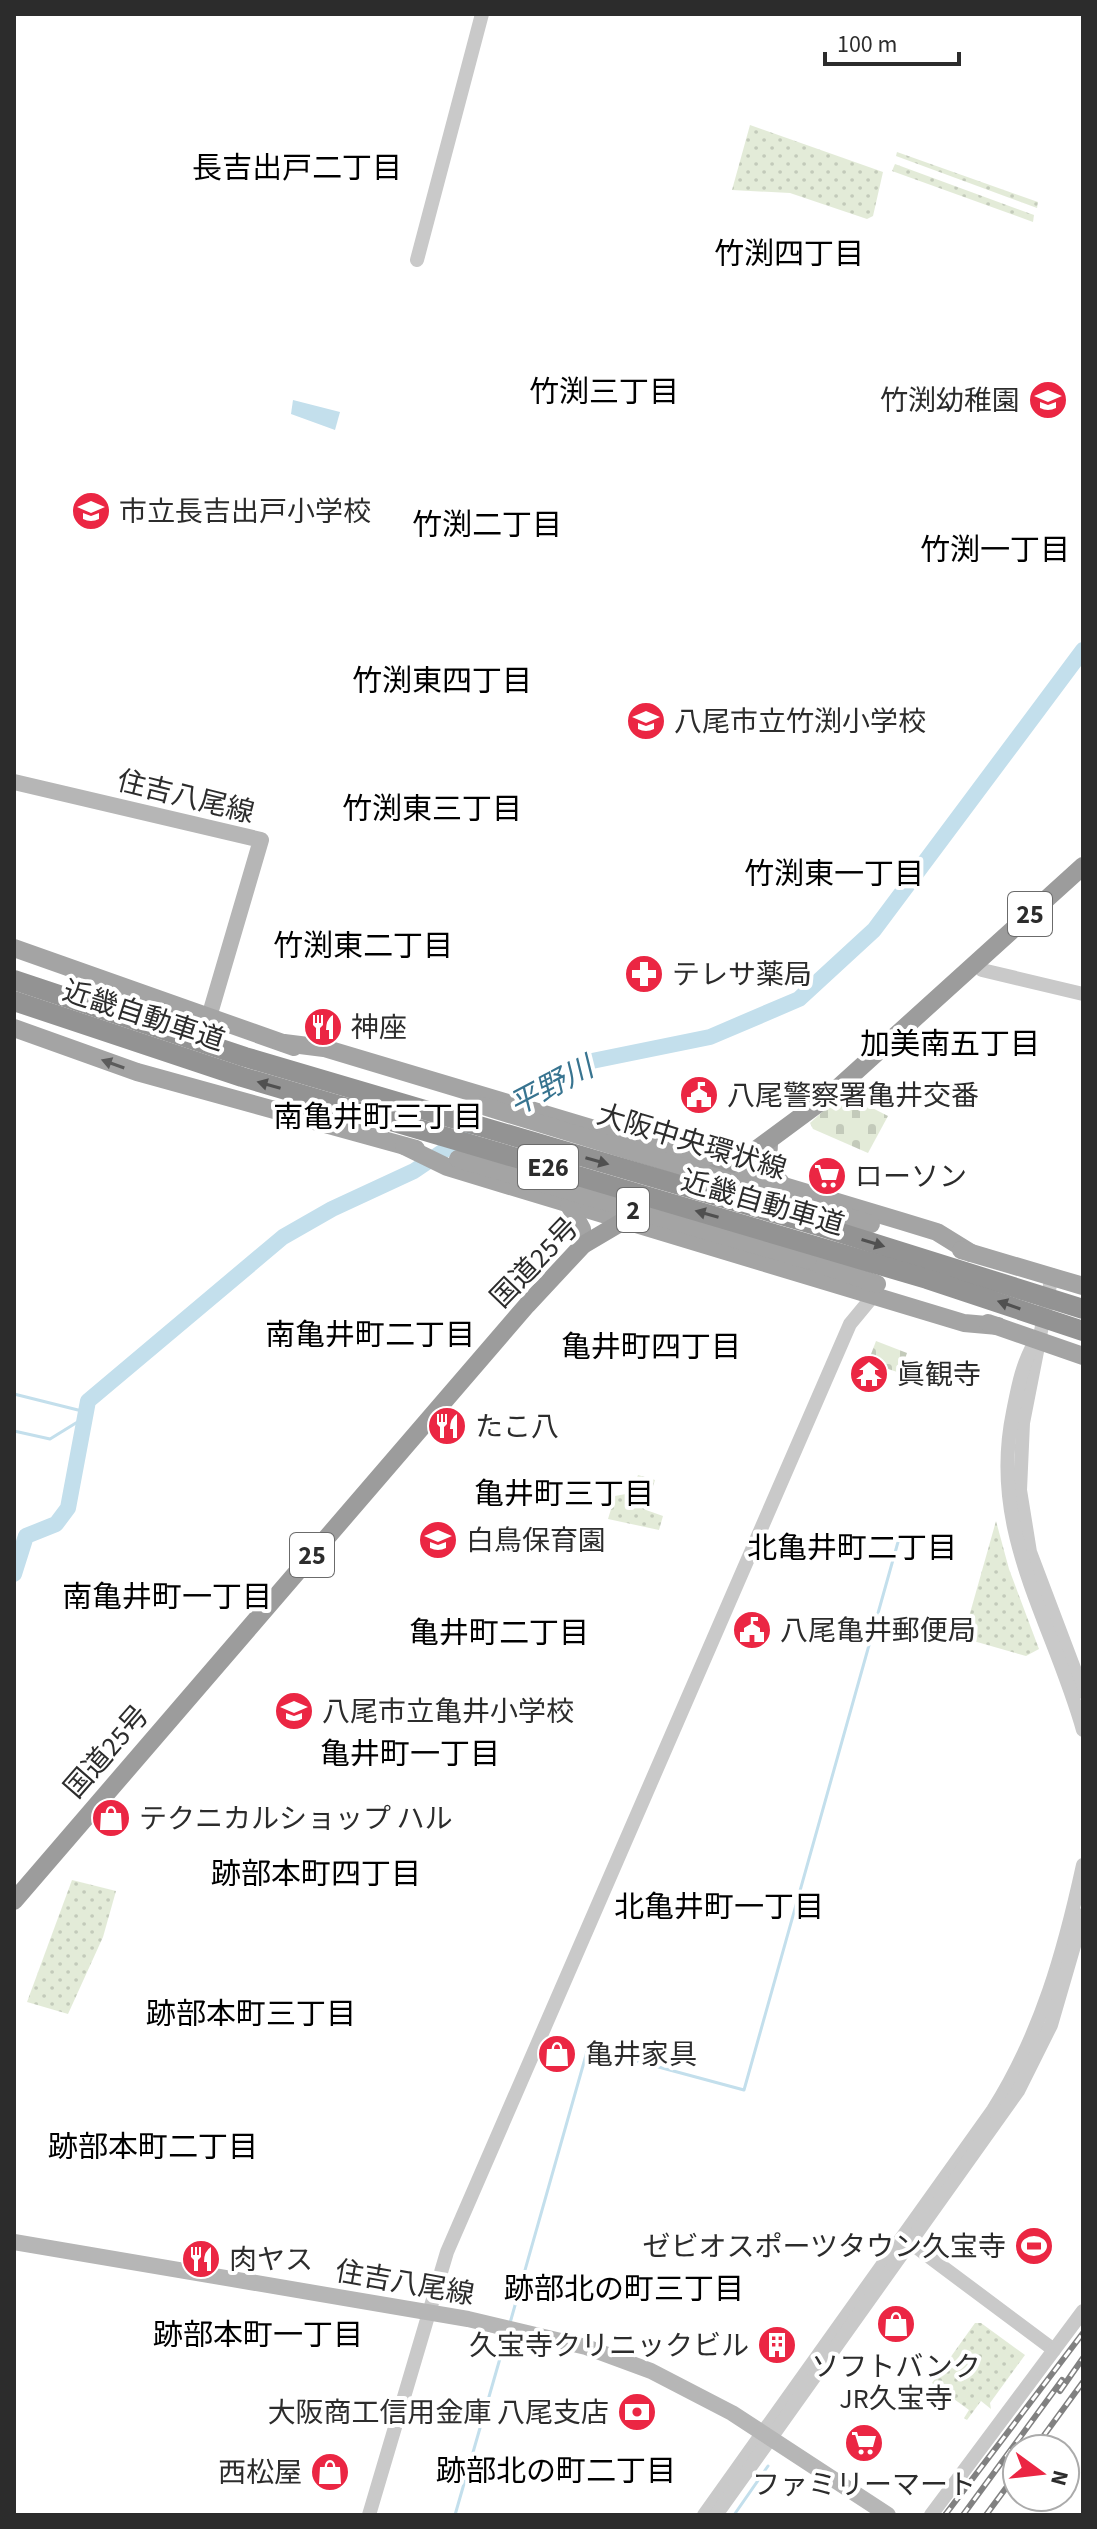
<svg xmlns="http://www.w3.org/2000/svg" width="1097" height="2529" viewBox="0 0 1097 2529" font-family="'Source Sans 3','Noto Sans JP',sans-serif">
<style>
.grass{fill:url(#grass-dots)}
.cemetery{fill:url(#cemetery-stones)}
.water{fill:#c3dfec}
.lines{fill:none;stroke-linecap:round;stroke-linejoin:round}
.stream{stroke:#c3dfec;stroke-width:3}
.river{stroke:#c3dfec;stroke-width:16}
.tertiary{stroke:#c9c9c9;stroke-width:14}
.secondary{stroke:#b6b6b6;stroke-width:16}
.primary{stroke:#a4a4a4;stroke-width:18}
.trunk{stroke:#9c9c9c;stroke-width:18}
.rail-casing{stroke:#818181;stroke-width:6}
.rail{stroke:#fff;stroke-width:3;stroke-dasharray:9;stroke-linecap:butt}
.primary-bridge{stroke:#a4a4a4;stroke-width:18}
.motorway-bridge{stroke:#939393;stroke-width:20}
.oneway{fill:#5c5c5c}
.oneway2{fill:#505050}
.labels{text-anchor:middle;stroke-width:8;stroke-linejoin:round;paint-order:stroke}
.shield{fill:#fff;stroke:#6b6b6b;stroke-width:2}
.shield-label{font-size:26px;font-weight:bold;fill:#2c2c2c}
.poi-label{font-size:28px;fill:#2c2c2c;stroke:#fff;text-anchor:start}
.street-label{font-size:28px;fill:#2c2c2c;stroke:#fff}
.neighbourhood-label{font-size:30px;fill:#000;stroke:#fff}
.water-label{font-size:30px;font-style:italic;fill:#387490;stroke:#fff}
</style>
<defs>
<pattern id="grass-dots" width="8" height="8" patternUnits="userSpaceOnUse" patternTransform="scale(2)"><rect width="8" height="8" fill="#e3ebd8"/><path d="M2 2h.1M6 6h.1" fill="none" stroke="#c3caba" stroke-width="1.8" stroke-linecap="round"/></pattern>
<pattern id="cemetery-stones" width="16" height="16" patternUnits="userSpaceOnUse" patternTransform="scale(2)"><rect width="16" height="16" fill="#e3ebd8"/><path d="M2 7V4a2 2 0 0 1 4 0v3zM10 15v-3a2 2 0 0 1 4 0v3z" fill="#c3caba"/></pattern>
</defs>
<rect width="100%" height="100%" fill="#fff"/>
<g class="grass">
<path d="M750 125 883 172 873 216 867 219 790 193 732 190Z"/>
<path d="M897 152 1038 202 1037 208 896 156Z"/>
<path d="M895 164 1034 215 1033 222 892 171Z"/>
<path d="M638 1475 655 1480 646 1510 663 1516 659 1530 608 1519 615 1496 631 1493Z"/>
<path d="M996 1521 1009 1569 1039 1649 1026 1656 970 1640 965 1631Z"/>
<path d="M72 1880 116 1891 103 1937 68 2014 27 2002Z"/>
<path d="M975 2323H981L1025 2355 990 2403 991 2409 981 2401 967 2420 964 2418 969 2410 932 2383Z"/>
</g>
<g class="cemetery">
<path d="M843 1093 888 1116 868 1153 813 1129 810 1123Z"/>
<path d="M876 1341 907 1353 900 1373 868 1362Z"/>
</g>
<path class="water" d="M293 400 340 412 335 430 291 414Z"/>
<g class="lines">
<g class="stream">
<path d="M14 1394 86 1412"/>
<path d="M14 1431 50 1439 84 1418"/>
<path d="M510 2323 588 2048 744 2090 898 1542"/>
<path d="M455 2515 507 2334"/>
<path d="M734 2515 768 2466"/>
</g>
<g class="river">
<path d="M507 1108 547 1081 592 1061 710 1037 799 999 874 930 1083 650"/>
<path d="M14 1574 26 1536 56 1524 68 1508 88 1401 283 1237 332 1209 414 1171 464 1137"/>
</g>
<g class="tertiary">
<path d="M417 260 482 14"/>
<path d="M977 962 982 970 1083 994"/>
<path d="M1052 1275 1023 1423 1020 1490 1030 1552 1083 1692"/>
<path d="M1035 1342C1022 1364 1018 1387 1013 1412 988 1531 1052 1620 1083 1730"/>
<path d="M904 2238 1054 2350"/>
<path d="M369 2515 447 2252 850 1324 874 1295"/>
<path d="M704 2515 993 2110C1041 2034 1064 1952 1083 1865"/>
<path d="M716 2515 1018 2091 1051 2025 1083 1915"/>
<path d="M931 2515 1083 2311"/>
</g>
<g class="secondary">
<path d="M14 782 261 840 209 1017"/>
<path d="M14 2242 468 2319 586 2347 651 2371 732 2413 888 2515"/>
</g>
<g class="primary">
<path d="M14 948 294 1047"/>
<path d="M14 1028 137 1072 416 1149"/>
<path d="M284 1043 324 1048 901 1221 937 1232 971 1253"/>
<path d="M769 1142 768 1168 781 1183"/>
<path d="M404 1146 447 1167 964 1323 998 1326"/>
<path d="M569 1205 582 1229 583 1245"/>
<path d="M820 1209 871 1224"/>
<path d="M961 1250 1083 1286"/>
<path d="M808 1260 877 1284"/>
<path d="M988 1323 1083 1356"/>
</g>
<g class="trunk">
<path d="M701 1180 746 1157 830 1095 1083 866"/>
<path d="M14 1901 527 1305 583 1245 649 1206"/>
</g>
<defs>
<g id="rail">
<path d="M1060 2391 1083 2358"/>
<path d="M1034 2449 1083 2382"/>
<path d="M945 2515 1083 2333"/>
<path d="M963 2515 1062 2380"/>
<path d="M986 2515 1017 2473"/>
</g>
</defs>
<use href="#rail" class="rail-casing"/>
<use href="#rail" class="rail"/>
<g class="primary-bridge">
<path d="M483 1106 820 1209"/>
<path d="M458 1159 808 1260"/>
</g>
<g class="motorway-bridge">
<path d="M14 980 245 1057 822 1227 1083 1309"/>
<path d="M14 1001 242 1077 927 1279 1083 1331"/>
</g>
</g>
<defs><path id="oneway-solid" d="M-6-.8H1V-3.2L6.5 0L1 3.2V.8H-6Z" transform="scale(2)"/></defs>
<use class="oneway" href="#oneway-solid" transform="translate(113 1064) rotate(-160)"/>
<g class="oneway2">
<use href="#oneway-solid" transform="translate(269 1085) rotate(-164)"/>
<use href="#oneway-solid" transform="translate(597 1161) rotate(16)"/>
<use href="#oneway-solid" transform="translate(707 1214) rotate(-164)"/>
<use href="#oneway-solid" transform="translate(873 1243) rotate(17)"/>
<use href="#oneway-solid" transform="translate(1009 1305) rotate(-161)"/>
</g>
<defs>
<symbol id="school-disc" viewBox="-11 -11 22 22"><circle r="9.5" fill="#eb2643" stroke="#fff"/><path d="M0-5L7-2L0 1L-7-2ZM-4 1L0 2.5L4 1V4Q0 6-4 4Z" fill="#fff"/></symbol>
<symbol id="pharmacy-disc" viewBox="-11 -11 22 22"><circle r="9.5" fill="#eb2643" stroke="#fff"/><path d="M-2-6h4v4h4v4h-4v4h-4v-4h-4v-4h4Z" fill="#fff"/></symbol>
<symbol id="restaurant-disc" viewBox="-11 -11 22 22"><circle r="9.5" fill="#eb2643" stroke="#fff"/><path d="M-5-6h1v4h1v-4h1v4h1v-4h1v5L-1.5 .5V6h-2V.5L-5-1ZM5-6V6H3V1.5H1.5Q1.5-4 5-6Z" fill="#fff"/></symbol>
<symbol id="civic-disc" viewBox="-11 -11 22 22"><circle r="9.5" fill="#eb2643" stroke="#fff"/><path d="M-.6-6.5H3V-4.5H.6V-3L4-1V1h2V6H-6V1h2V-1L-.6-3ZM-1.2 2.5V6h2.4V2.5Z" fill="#fff"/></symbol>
<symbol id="supermarket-disc" viewBox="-11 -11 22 22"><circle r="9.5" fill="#eb2643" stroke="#fff"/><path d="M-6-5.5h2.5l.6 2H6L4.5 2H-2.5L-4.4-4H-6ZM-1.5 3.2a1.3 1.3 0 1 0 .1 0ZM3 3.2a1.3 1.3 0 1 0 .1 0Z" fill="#fff"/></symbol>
<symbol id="temple-disc" viewBox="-11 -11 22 22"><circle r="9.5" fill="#eb2643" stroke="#fff"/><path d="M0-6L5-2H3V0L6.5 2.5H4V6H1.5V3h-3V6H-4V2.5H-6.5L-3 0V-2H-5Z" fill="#fff"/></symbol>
<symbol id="shop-disc" viewBox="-11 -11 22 22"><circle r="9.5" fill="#eb2643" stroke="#fff"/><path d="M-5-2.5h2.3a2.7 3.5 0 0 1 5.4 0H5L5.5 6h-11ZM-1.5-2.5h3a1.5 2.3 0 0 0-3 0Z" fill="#fff"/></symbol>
<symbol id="stadium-disc" viewBox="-11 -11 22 22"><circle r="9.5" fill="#eb2643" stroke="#fff"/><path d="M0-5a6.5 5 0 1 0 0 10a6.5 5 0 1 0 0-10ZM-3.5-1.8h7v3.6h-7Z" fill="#fff"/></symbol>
<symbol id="building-disc" viewBox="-11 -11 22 22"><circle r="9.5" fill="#eb2643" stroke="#fff"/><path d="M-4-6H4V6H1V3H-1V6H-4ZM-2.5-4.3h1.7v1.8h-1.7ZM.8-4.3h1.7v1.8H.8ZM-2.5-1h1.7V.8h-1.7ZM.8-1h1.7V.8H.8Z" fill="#fff"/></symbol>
<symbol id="bank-disc" viewBox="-11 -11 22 22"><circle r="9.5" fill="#eb2643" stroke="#fff"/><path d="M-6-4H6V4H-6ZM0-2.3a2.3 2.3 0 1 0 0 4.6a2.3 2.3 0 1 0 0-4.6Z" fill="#fff"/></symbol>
</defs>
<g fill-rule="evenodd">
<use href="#school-disc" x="1026" y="378" width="44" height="44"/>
<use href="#school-disc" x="69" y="489" width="44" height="44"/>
<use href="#school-disc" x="624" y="699" width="44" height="44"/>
<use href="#pharmacy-disc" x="622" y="952" width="44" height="44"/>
<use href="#restaurant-disc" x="301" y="1005" width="44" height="44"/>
<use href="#civic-disc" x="677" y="1073" width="44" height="44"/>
<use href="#supermarket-disc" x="805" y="1154" width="44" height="44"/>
<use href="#temple-disc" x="847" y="1352" width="44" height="44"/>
<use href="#restaurant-disc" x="425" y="1404" width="44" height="44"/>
<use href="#school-disc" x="416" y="1518" width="44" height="44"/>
<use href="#civic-disc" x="730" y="1608" width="44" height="44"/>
<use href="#school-disc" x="272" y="1689" width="44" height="44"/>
<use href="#shop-disc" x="89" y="1796" width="44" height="44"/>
<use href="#shop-disc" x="535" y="2032" width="44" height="44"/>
<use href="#stadium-disc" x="1012" y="2224" width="44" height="44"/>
<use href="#restaurant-disc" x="179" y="2237" width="44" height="44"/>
<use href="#shop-disc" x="874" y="2302" width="44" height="44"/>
<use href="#building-disc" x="755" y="2323" width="44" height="44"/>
<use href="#bank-disc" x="615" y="2390" width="44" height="44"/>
<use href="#supermarket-disc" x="842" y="2421" width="44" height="44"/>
<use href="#shop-disc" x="308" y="2450" width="44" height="44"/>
</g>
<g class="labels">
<g class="shield">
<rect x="1008" y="892" width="44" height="44" rx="6"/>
<rect x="518" y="1145" width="60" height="44" rx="6"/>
<rect x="617" y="1188" width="32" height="44" rx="6"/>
<rect x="290" y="1533" width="44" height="44" rx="6"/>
</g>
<g class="shield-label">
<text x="1030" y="923">25</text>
<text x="548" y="1176">E26</text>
<text x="633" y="1219">2</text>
<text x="312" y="1564">25</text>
</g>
<g class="poi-label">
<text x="1020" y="410" text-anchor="end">竹渕幼稚園</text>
<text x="119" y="521">市立長吉出戸小学校</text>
<text x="674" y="731">八尾市立竹渕小学校</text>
<text x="672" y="984">テレサ薬局</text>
<text x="351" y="1037">神座</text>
<text x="727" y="1105">八尾警察署亀井交番</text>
<text x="855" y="1186">ローソン</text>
<text x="897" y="1384">眞観寺</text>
<text x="475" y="1436">たこ八</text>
<text x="466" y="1550">白鳥保育園</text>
<text x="780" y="1640">八尾亀井郵便局</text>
<text x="322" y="1721">八尾市立亀井小学校</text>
<text x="139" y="1828">テクニカルショップ ハル</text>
<text x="585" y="2064">亀井家具</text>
<text x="1006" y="2256" text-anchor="end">ゼビオスポーツタウン久宝寺</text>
<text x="229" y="2269">肉ヤス</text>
<text x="749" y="2355" text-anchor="end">久宝寺クリニックビル</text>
<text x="896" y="2376" text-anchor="middle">ソフトバンク<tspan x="896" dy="32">JR久宝寺</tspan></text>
<text x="609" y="2422" text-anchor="end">大阪商工信用金庫 八尾支店</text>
<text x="302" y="2482" text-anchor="end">西松屋</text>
<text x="864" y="2494" text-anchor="middle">ファミリーマート</text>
</g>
<g class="street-label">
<text transform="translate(186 796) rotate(14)" y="10">住吉八尾線</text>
<text transform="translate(144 1015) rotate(18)" y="10">近畿自動車道</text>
<text transform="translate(692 1141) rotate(17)" y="10">大阪中央環状線</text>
<text transform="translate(763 1202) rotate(16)" y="10">近畿自動車道</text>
<text transform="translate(534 1262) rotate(-46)" y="10">国道25号</text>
<text transform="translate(106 1751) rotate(-49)" y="10">国道25号</text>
<text transform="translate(405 2282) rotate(10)" y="10">住吉八尾線</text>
</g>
<g class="neighbourhood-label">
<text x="297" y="178">長吉出戸二丁目</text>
<text x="789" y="264">竹渕四丁目</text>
<text x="604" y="402">竹渕三丁目</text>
<text x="487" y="535">竹渕二丁目</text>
<text x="995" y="560">竹渕一丁目</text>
<text x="442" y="691">竹渕東四丁目</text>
<text x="432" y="819">竹渕東三丁目</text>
<text x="834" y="884">竹渕東一丁目</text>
<text x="363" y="956">竹渕東二丁目</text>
<text x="950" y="1054">加美南五丁目</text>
<text x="378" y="1127">南亀井町三丁目</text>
<text x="370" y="1345">南亀井町二丁目</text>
<text x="651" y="1357">亀井町四丁目</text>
<text x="564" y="1504">亀井町三丁目</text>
<text x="852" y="1558">北亀井町二丁目</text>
<text x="167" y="1607">南亀井町一丁目</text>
<text x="499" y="1643">亀井町二丁目</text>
<text x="410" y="1764">亀井町一丁目</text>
<text x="316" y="1884">跡部本町四丁目</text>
<text x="719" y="1917">北亀井町一丁目</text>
<text x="251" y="2024">跡部本町三丁目</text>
<text x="153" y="2157">跡部本町二丁目</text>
<text x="624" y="2299">跡部北の町三丁目</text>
<text x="258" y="2345">跡部本町一丁目</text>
<text x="556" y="2481">跡部北の町二丁目</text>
</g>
<g class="water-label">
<text transform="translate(551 1086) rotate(-28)" y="10">平野川</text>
</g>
</g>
<rect width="1097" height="2529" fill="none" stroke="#2c2c2c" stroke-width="32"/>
<g transform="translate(1041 2473) rotate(105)"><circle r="38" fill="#ffffff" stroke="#ababab" stroke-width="2"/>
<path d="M0-6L14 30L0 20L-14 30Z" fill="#eb2643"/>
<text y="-12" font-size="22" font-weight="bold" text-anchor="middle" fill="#2c2c2c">N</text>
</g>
<path d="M825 52v12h134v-12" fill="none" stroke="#2c2c2c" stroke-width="4"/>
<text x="837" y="52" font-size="24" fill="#2c2c2c" stroke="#ffffff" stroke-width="6" paint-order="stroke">100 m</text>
</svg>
